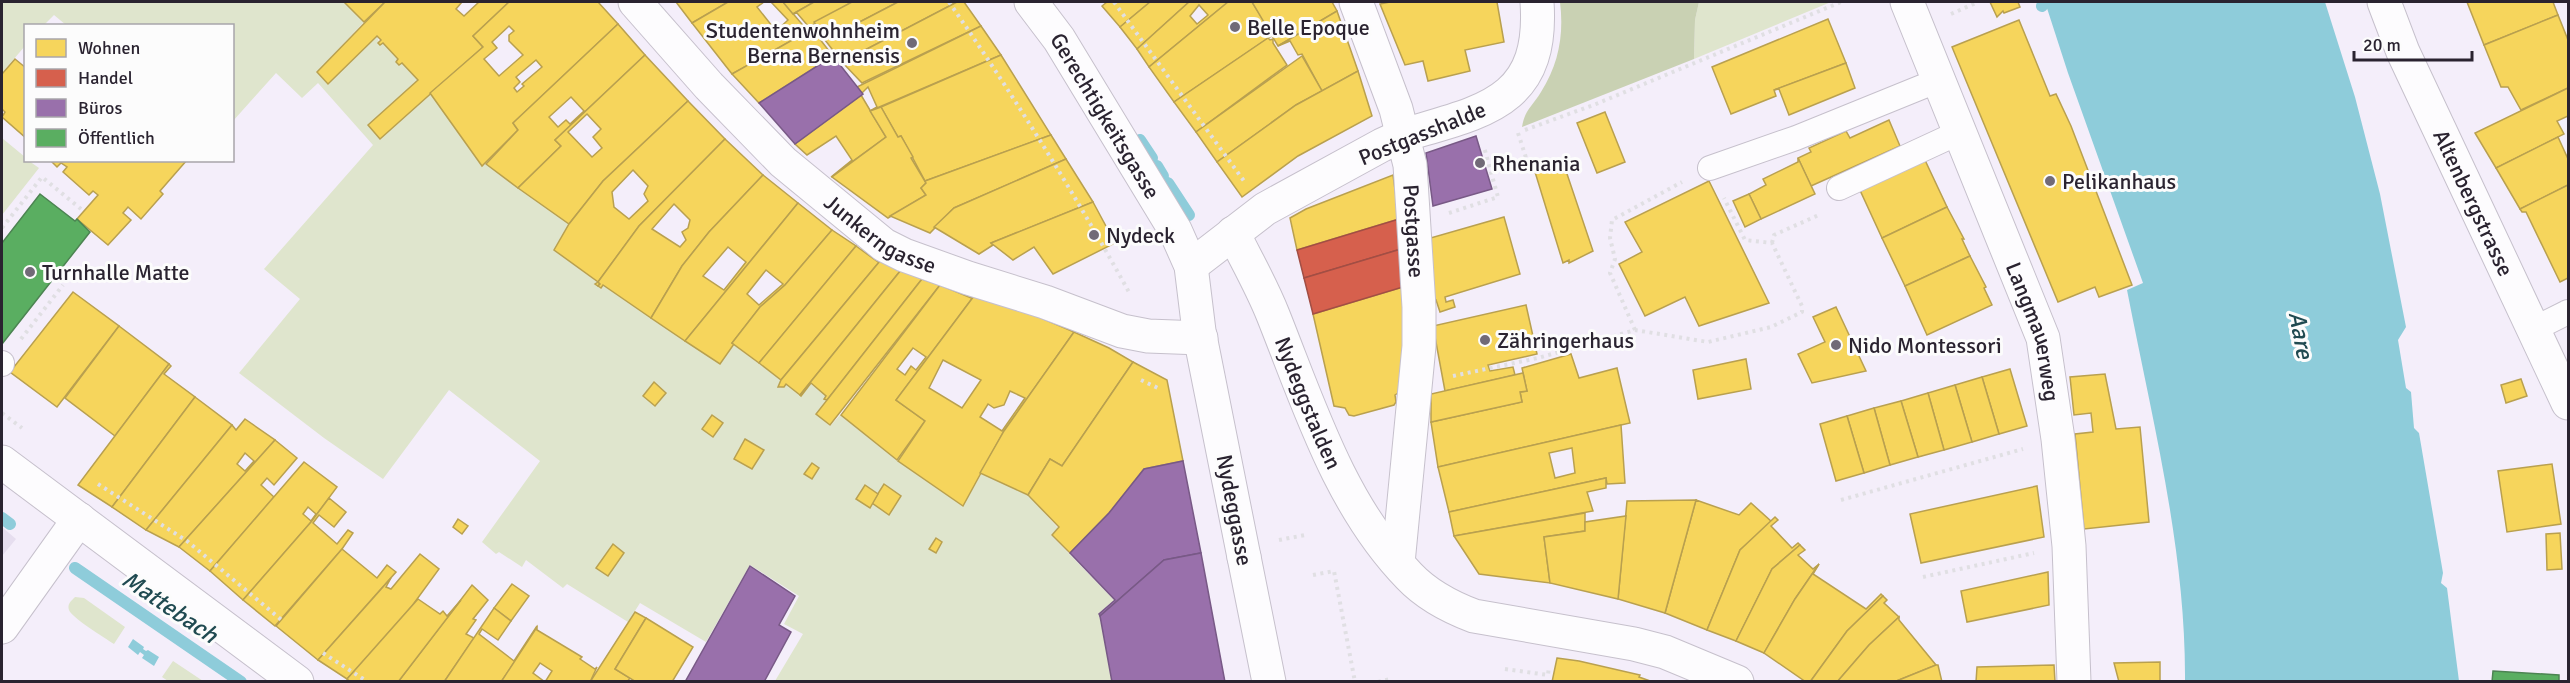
<svg xmlns="http://www.w3.org/2000/svg" width="2570" height="683" viewBox="0 0 2570 683" font-family="Signika,sans-serif">
<style>
.education{fill:#e6deef}
.green{fill:#dfe5cd}
.forest{fill:#c9d1b3}
.water{fill:#8eccda}
.homes{fill:#f6d55c;stroke:#b9a04f;stroke-width:1.5;fill-rule:evenodd}
.shops{fill:#d6604d;stroke:#a24e44;stroke-width:1.5}
.offices{fill:#9970ab;stroke:#785986;stroke-width:1.5}
.public{fill:#5aae61;stroke:#4c8452;stroke-width:1.5}
.lines{fill:none;stroke-linecap:round;stroke-linejoin:round}
.stream{stroke:#8eccda;stroke-width:12}
.service-casing{stroke:#c6c0cc;stroke-width:26}
.minor-casing{stroke:#c6c0cc;stroke-width:35}
.tertiary-casing{stroke:#c6c0cc;stroke-width:35}
.path{stroke:#e0dfe3;stroke-width:4;stroke-dasharray:3 4.5;stroke-linecap:butt}
.service{stroke:#fdfcfe;stroke-width:24}
.minor{stroke:#fdfcfe;stroke-width:33}
.tertiary{stroke:#fdfcfe;stroke-width:33}
.poi-dot{fill:#716a77;stroke:#fcfcfc;stroke-width:2}
.labels{text-anchor:middle;stroke-width:6;stroke-linejoin:round;paint-order:stroke}
.poi-label{font-size:22px;fill:#2a2330;stroke:#fcfcfc;text-anchor:start}
.street-label{font-size:22px;fill:#2a2330;stroke:#fcfcfc}
.water-label{font-size:24px;font-style:italic;fill:#204a51;stroke:#fcfcfc}
</style>
<rect width="100%" height="100%" fill="#f4eefa"/>
<path class="education" d="M2 527 16 539 2 556Z"/>
<g class="green">
<path d="M2 2H344L364 22 317 72 328 84 377 36 380 45 383 43 398 59 396 62 399 65 402 63 418 80 368 125 380 139 430 93 482 166 486 164 569 224 554 250 597 282 596 284 600 288 603 285 720 364 734 345 782 381 778 386 780 388 786 384 801 396 811 384 826 396V400L816 414 830 426 840 415 898 461 963 506 982 473 1029 496 1058 528 1051 535 1114 600 1099 613 1112 681H775L803 634 784 624 799 596 750 565 706 642 640 603 628 622 567 584 563 588 526 560 522 567 499 552 496 554 482 542 540 461 449 390 383 479 324 438 239 373 300 299 264 269 373 145 318 83 302 98 276 73 233 121 232 26 66 25 54 15 44 25 26 26 25 46 2 73Z"/>
<path d="M1699 2H1831L1694 59 1695 20Z"/>
<path d="M2 138 25 157 26 160 29 161 39 168 2 215Z"/>
<path d="M75 597 84 598 125 627 114 644C105 638 72 618 69 610 67 604 71 601 75 597Z"/>
<path d="M173 661 203 681H168L162 677Z"/>
</g>
<path class="forest" d="M1560 2H1699L1695 20 1694 59 1522 127C1525 109 1532 107 1541 92 1559 64 1564 34 1560 2Z"/>
<g class="water">
<path d="M2045 2H2325L2355 97 2380 194 2406 327 2398 340 2406 388 2411 392 2414 428 2419 433 2443 573 2441 583 2447 588 2459 681H2185C2186 550 2152 419 2127 290L2143 283 2068 73Z"/>
<path d="M133 639 144 647 143 649 146 651 148 650 159 657 154 666 142 658 144 655 140 652 138 655 128 647Z"/>
</g>
<g class="homes">
<path d="M344 2H385L364 22Z"/>
<path d="M385 2H462L456 9 464 16 479 2H509L473 36 483 47 380 139 368 125 418 80 402 63 399 65 396 62 398 59 383 43 380 45 378 43 381 40 377 36 328 84 317 72Z"/>
<path d="M509 2H598L618 24 513 123 518 130 482 166 430 93 483 47 473 36ZM509 26 514 31 509 35V41L523 55 499 76 484 59 497 48 492 42ZM536 60 542 67 522 84 524 86 517 92 514 88 520 82 516 77Z"/>
<path d="M676 2H728L692 23Z"/>
<path d="M728 2H764L757 7 776 31 788 20 771 2H783L807 30 812 29 732 74 692 23Z"/>
<path d="M783 2H814L793 14Z"/>
<path d="M814 2H852L809 27 797 13 793 14Z"/>
<path d="M852 2H898L825 40 814 22Z"/>
<path d="M898 2H957L842 62 825 40Z"/>
<path d="M957 2H964L981 26 862 83 842 62Z"/>
<path d="M1107 2H1150L1120 27 1102 6Z"/>
<path d="M1150 2H1189L1137 49 1120 27Z"/>
<path d="M1189 2H1228L1149 67 1137 49ZM1199 5 1208 15 1197 24 1190 16Z"/>
<path d="M1228 2H1252L1273 35 1174 102 1149 67Z"/>
<path d="M1252 2H1332L1337 11 1278 46Z"/>
<path d="M1390 2H1497L1504 42 1465 50 1470 71 1428 81 1423 61 1405 65 1380 4Z"/>
<path d="M1990 2H2018L2020 7 2004 13 2003 11 1997 17Z"/>
<path d="M2467 2H2553L2558 15 2484 45Z"/>
<path d="M1337 11 1358 71 1322 91 1302 54 1298 55 1290 41 1278 46Z"/>
<path d="M2558 15 2568 40V88L2521 110 2508 87H2501L2484 45Z"/>
<path d="M1828 19 1846 63 1774 90 1776 96 1731 114 1712 67Z"/>
<path d="M2019 20 2050 96 2056 94 2071 126 2132 285 2099 297 2095 287 2058 302 1952 47Z"/>
<path d="M618 24 645 55 555 140 561 146 518 188 486 164 518 130 513 123ZM571 97 584 111 570 124 566 120 558 127 549 117Z"/>
<path d="M981 26 1001 55 870 111 877 107 868 87 862 93 857 87Z"/>
<path d="M812 29 833 56 759 103 732 74Z"/>
<path d="M1268 38 1270 40 1273 39V43L1287 65 1196 132 1174 102Z"/>
<path d="M645 55 688 101 603 181 569 224 518 188 561 146 555 140ZM587 114 601 129 593 137 602 148 592 157 568 132Z"/>
<path d="M1001 55 1051 135 925 181 901 136 898 137 881 107Z"/>
<path d="M1302 56 1322 91 1296 105 1217 162 1196 132Z"/>
<path d="M15 59 26 68V138L2 117 5 112 2 109V74Z"/>
<path d="M1846 63 1855 88 1789 115 1779 89 1774 90Z"/>
<path d="M1358 71 1372 116 1298 156 1242 197 1217 162 1296 105Z"/>
<path d="M2568 88V116L2557 121 2564 134 2496 168 2475 133Z"/>
<path d="M861 95 886 137 831 177 852 160 836 136 807 155 795 144Z"/>
<path d="M688 101 725 139 639 226 598 282 600 284 598 286 595 284 598 282 554 250 569 224 603 181ZM633 170 648 186 644 194 648 201 629 219 614 207 612 192Z"/>
<path d="M881 107 898 137 901 136 913 157 911 158 926 183 921 188 926 195 888 218 832 177 886 137 870 111Z"/>
<path d="M1605 112 1625 162 1597 173 1577 123Z"/>
<path d="M1889 120 1900 146 1811 186 1798 158 1811 152 1809 148 1846 131 1850 138Z"/>
<path d="M1051 135 1066 159 954 208 930 233 890 216 926 195 921 188 926 183 925 181Z"/>
<path d="M2558 137 2568 159V185L2520 209 2496 168Z"/>
<path d="M725 139 763 175 709 232 682 266 651 318 603 285 601 288 598 286 600 284 598 282 639 226ZM674 204 690 220 688 228 682 232 686 240 680 247 652 229Z"/>
<path d="M1798 158 1815 194 1761 219 1749 194 1766 185 1763 179 1798 162Z"/>
<path d="M1924 158 1947 207 1882 238 1859 188Z"/>
<path d="M1066 159 1093 202 991 243 993 245 979 254 934 227 954 208Z"/>
<path d="M50 160H187L160 191 163 194 141 219 128 207 123 213 131 220 108 245 77 219 98 195 93 191 89 195 63 172 67 167 61 163 57 167Z"/>
<path d="M1563 162 1593 251 1569 263V260L1563 263 1535 172Z"/>
<path d="M763 175 798 203 685 341 651 318 682 266 709 232ZM728 247 746 262 724 290 703 276Z"/>
<path d="M1393 175 1399 219 1297 250 1290 218 1306 209Z"/>
<path d="M1709 181 1769 303 1699 326 1685 297 1645 316 1619 264 1642 252 1625 222Z"/>
<path d="M2568 185V278L2560 282 2526 212H2522L2520 209Z"/>
<path d="M1749 194 1761 219 1745 227 1733 201Z"/>
<path d="M1093 202 1115 243 1053 274 1034 247 1013 260 991 243Z"/>
<path d="M798 203 832 230 785 285 760 307 732 343 734 344 720 364 685 341ZM766 270 783 284 759 305 747 294Z"/>
<path d="M1947 207 1964 239H1962L1970 256 1905 286 1882 238Z"/>
<path d="M1504 217 1520 274 1445 297 1446 302 1453 300 1455 307 1440 312 1436 300 1433 301 1427 239Z"/>
<path d="M832 230 856 246 759 363 732 343 760 307 785 285Z"/>
<path d="M856 246 878 262 880 261 781 380 759 363Z"/>
<path d="M1970 256 1986 287 1984 288 1992 305 1927 335 1905 286Z"/>
<path d="M880 261 901 270 800 395 786 384 784 387H778L781 380Z"/>
<path d="M901 270 922 279 827 400 824 399 826 396 811 383 801 396 800 395Z"/>
<path d="M922 279 940 285 830 425 816 414Z"/>
<path d="M940 285 971 298 974 296 896 400 925 421 897 460 841 415ZM913 348 926 357 916 370 911 366 905 375 897 369Z"/>
<path d="M1403 287 1404 389 1395 395 1396 402 1394 405 1354 416 1349 415 1345 408 1334 406 1313 314Z"/>
<path d="M73 292 119 326 57 407 10 372Z"/>
<path d="M974 296 1039 317 1074 332 1004 431 963 506 898 461 925 421 896 400ZM943 360 981 380 962 408 929 388ZM1010 391 1025 398 1002 431 980 417 988 404 994 408 1004 405Z"/>
<path d="M1526 305 1537 354 1488 365 1490 371 1513 367 1515 375 1445 391 1433 326Z"/>
<path d="M1836 307 1866 371 1812 383 1798 354 1825 342 1813 317Z"/>
<path d="M119 326 169 364 115 436 65 398Z"/>
<path d="M1074 332 1109 348 1133 362 1062 466 1050 459 1028 495 980 473 1004 431Z"/>
<path d="M1571 354 1579 378 1617 368 1630 423 1438 467 1431 422 1522 402 1520 392 1527 391 1522 368Z"/>
<path d="M1746 359 1751 389 1698 399 1693 370Z"/>
<path d="M1133 362 1167 380 1183 461 1144 469 1109 513 1070 553 1052 535 1059 527 1028 495 1050 459 1062 466Z"/>
<path d="M169 364 171 366 164 374 195 397 112 507 78 485Z"/>
<path d="M2010 369 2027 426 1999 434 1982 377Z"/>
<path d="M1523 373 1527 391 1520 392 1522 402 1431 422V394Z"/>
<path d="M2105 374 2116 429 2140 427 2149 522 2084 529 2075 434 2093 432 2091 413 2074 415 2070 377Z"/>
<path d="M1982 377 1999 434 1972 442 1955 385Z"/>
<path d="M2521 379 2527 396 2506 403 2501 385Z"/>
<path d="M654 382 666 393 655 406 643 396Z"/>
<path d="M1955 385 1972 442 1944 450 1928 393Z"/>
<path d="M1928 393 1944 450 1918 457 1901 401Z"/>
<path d="M195 397 232 425 146 530 112 507Z"/>
<path d="M1901 401 1918 457 1890 465 1874 408Z"/>
<path d="M1874 408 1890 465 1864 473 1847 416Z"/>
<path d="M712 415 723 423 713 437 702 429Z"/>
<path d="M1847 416 1864 473 1836 481 1820 424Z"/>
<path d="M245 419 275 440 179 547 146 530 232 425 236 430ZM245 453 254 461 245 471 237 464Z"/>
<path d="M1621 425 1625 483 1607 484 1606 478 1449 512 1438 467ZM1572 448 1575 473 1555 478 1549 453Z"/>
<path d="M745 439 764 450 752 469 734 459Z"/>
<path d="M275 440 297 458 274 485 267 478 261 485 274 497 210 571 179 547Z"/>
<path d="M304 462 337 487 311 522 243 600 210 571ZM308 507 316 514 311 521 303 514Z"/>
<path d="M812 463 819 468 812 479 804 474Z"/>
<path d="M2552 464 2561 524 2507 532 2498 471Z"/>
<path d="M1606 478V488L1587 492 1593 511 1454 536 1449 512Z"/>
<path d="M884 484 901 496 889 515 872 503Z"/>
<path d="M865 485 878 494 870 508 856 499Z"/>
<path d="M2037 486 2044 537 1921 563 1910 514Z"/>
<path d="M329 498 346 512 334 527 319 515 313 523 337 544 348 530 353 533 342 549 275 626 243 600 311 522Z"/>
<path d="M1696 500 1739 515 1751 503 1772 522 1740 550 1707 630 1665 613Z"/>
<path d="M1696 500 1665 613 1618 599 1627 501Z"/>
<path d="M1585 513V531L1544 537 1550 583 1479 574 1454 536Z"/>
<path d="M1626 516 1618 599 1550 583 1544 537 1585 531V522Z"/>
<path d="M1775 517 1778 520 1771 526 1792 548 1798 543 1800 545 1772 569 1736 641 1707 630 1740 550Z"/>
<path d="M458 519 468 526 462 534 453 527Z"/>
<path d="M2560 533 2562 569 2547 570 2546 534Z"/>
<path d="M936 538 942 542 936 553 929 549Z"/>
<path d="M613 544 624 553 608 576 596 568Z"/>
<path d="M1800 545 1805 550 1798 555 1813 569 1819 564 1795 599 1764 653 1736 641 1772 569Z"/>
<path d="M342 549 377 578 387 565 396 572 318 660 276 626Z"/>
<path d="M420 554 439 569 412 606 354 672 347 679 318 660 391 578 386 587 391 589Z"/>
<path d="M1819 564 1813 574 1866 609 1881 594 1883 596 1847 631 1810 682H1806L1764 653 1795 599Z"/>
<path d="M2048 572 2049 605 1967 622 1961 591Z"/>
<path d="M512 584 529 596 511 621 494 608Z"/>
<path d="M472 585 488 600 473 619 476 620 466 634 474 638 444 682H398Z"/>
<path d="M1883 596 1887 600 1884 603 1899 617 1869 645 1837 682H1810L1847 631Z"/>
<path d="M418 599 440 614 443 611 447 616 461 600 398 682H351L347 679Z"/>
<path d="M494 608 511 621 498 640 482 629 479 634 514 661 537 626 515 661 501 682H444Z"/>
<path d="M635 612 646 618 615 669 630 678 627 682H590Z"/>
<path d="M1899 617V620L1936 665 1894 682H1837L1869 645Z"/>
<path d="M646 618 693 647 672 682H636L615 669Z"/>
<path d="M537 627V630L582 657 580 659 595 669 597 667 590 682H545L552 671 540 663 533 673 545 682H501Z"/>
<path d="M1557 658 1579 661 1640 675 1639 677 1653 682H1552Z"/>
<path d="M2160 662V682H2119L2114 663Z"/>
<path d="M1936 665H1938L1942 682H1894Z"/>
<path d="M2054 665 2055 682H1976L1977 667Z"/>
</g>
<g class="shops">
<path d="M1399 219 1401 249 1304 278 1297 250Z"/>
<path d="M1401 249 1403 287 1313 314 1304 278Z"/>
</g>
<g class="offices">
<path d="M833 56 863 94 795 144 759 103Z"/>
<path d="M1476 136 1492 189 1433 206 1426 153Z"/>
<path d="M1183 461 1201 553 1164 560 1100 616 1099 614 1115 600 1070 553 1109 513 1144 469Z"/>
<path d="M1201 553 1225 682H1112L1100 616 1164 560Z"/>
<path d="M750 566 795 596 779 625 791 632 764 682H685Z"/>
</g>
<g class="public">
<path d="M40 194 75 221 77 219 90 232 2 344V243Z"/>
<path d="M2493 671 2559 675V682H2492Z"/>
</g>
<g class="lines">
<g class="stream">
<path d="M2042 6 2044 2"/>
<path d="M1140 140 1152 158"/>
<path d="M1157 166 1163 176"/>
<path d="M1168 183 1189 215"/>
<path d="M2 518 10 524"/>
<path d="M75 568 241 682"/>
</g>
<defs>
<g id="service">
<path d="M1710 168 1796 138 1939 80"/>
<path d="M1839 188 1960 132"/>
<path d="M2534 329 2568 312"/>
<path d="M2 364V363"/>
</g>
<g id="minor">
<path id="s1" d="M635 2 709 86 783 162 884 245 904 255 968 278 1045 302 1122 331 1148 336 1201 338"/>
<path id="s2" d="M1031 2 1059 39 1175 230 1191 266 1199 331 1244 557"/>
<path id="s3" d="M1356 2 1396 109 1410 165 1419 307V346L1398 563"/>
<path id="s4" d="M1907 2 2043 338 2058 439 2069 546 2074 682"/>
<path id="s5" d="M2384 2 2403 52 2568 403"/>
<path id="s6" d="M1233 233C1247 261 1262 287 1273 315 1309 405 1340 505 1409 576 1427 595 1450 607 1474 616L1634 644 1665 652 1737 682"/>
<path d="M1191 266 1265 209 1382 145 1404 135"/>
<path d="M2 462 297 682"/>
<path d="M2 627 79 519"/>
</g>
<g id="tertiary">
<path d="M1404 135C1484 111 1544 103 1537 2"/>
<path d="M1244 557 1269 682"/>
</g>
</defs>
<use href="#service" class="service-casing"/>
<use href="#minor" class="minor-casing"/>
<use href="#tertiary" class="tertiary-casing"/>
<g class="path">
<path d="M949 2C1014 96 1075 194 1130 294"/>
<path d="M1114 2 1244 181"/>
<path d="M1951 14 1978 2"/>
<path d="M1525 130 1596 104 1841 2"/>
<path d="M1518 133 1530 170"/>
<path d="M1449 213 1498 197 1484 147"/>
<path d="M2 228 42 177 81 209"/>
<path d="M1772 243 1774 235 1821 214"/>
<path d="M1635 330 1610 273 1615 259 1610 238 1612 220 1682 182"/>
<path d="M21 339 63 285"/>
<path d="M1453 376 1538 358 1635 330 1708 342 1771 327 1802 312V306L1772 243 1745 240 1724 198"/>
<path d="M1141 380 1160 389"/>
<path d="M2 413 22 428"/>
<path d="M98 484 187 541 284 622"/>
<path d="M1841 500 2023 449"/>
<path d="M1279 540 1305 535"/>
<path d="M1313 575 1334 571 1355 682"/>
<path d="M1923 577 2034 553"/>
<path d="M323 653 368 682"/>
<path d="M1505 669 1548 675 1549 666"/>
<path d="M1378 682 1390 679"/>
</g>
<use href="#service" class="service"/>
<use href="#minor" class="minor"/>
<use href="#tertiary" class="tertiary"/>
</g>
<g class="poi-dot">
<circle cx="1235" cy="27" r="6"/>
<circle cx="912" cy="43" r="6"/>
<circle cx="1480" cy="163" r="6"/>
<circle cx="2050" cy="181" r="6"/>
<circle cx="1094" cy="235" r="6"/>
<circle cx="30" cy="272" r="6"/>
<circle cx="1485" cy="340" r="6"/>
<circle cx="1836" cy="345" r="6"/>
</g>
<g class="labels">
<g class="poi-label">
<text x="1247" y="35">Belle Epoque</text>
<text x="900" y="38" text-anchor="end">Studentenwohnheim<tspan x="900" dy="25">Berna Bernensis</tspan></text>
<text x="1492" y="171">Rhenania</text>
<text x="2062" y="189">Pelikanhaus</text>
<text x="1106" y="243">Nydeck</text>
<text x="42" y="280">Turnhalle Matte</text>
<text x="1497" y="348">Zähringerhaus</text>
<text x="1848" y="353">Nido Montessori</text>
</g>
<g class="street-label">
<text dy="8" stroke="none"><textPath href="#s2" startOffset="136">Gerechtigkeitsgasse</textPath></text>
<text transform="translate(1422 133) rotate(-22)" y="8">Postgasshalde</text>
<text dy="8" stroke="none"><textPath href="#s5" startOffset="220">Altenbergstrasse</textPath></text>
<text dy="8" stroke="none"><textPath href="#s3" startOffset="238">Postgasse</textPath></text>
<text dy="8" stroke="none"><textPath href="#s1" startOffset="340">Junkerngasse</textPath></text>
<text dy="8" stroke="none"><textPath href="#s4" startOffset="354">Langmauerweg</textPath></text>
<text dy="8" stroke="none"><textPath href="#s6" startOffset="186">Nydeggstalden</textPath></text>
<text transform="translate(1235 510) rotate(79)" y="8">Nydeggasse</text>
</g>
<g class="water-label">
<text transform="translate(2301 335) rotate(79)" y="8">Aare</text>
<text transform="translate(170 607) rotate(34)" y="8">Mattebach</text>
</g>
</g>
<rect width="2570" height="683" fill="none" stroke="#2a2330" stroke-width="6"/>
<rect x="24" y="24" width="210" height="138" fill="#fcfcfc" stroke="#a8a5aa" stroke-width="1.5"/>
<rect x="36" y="39" width="30" height="18" fill="#f6d55c" stroke="#a8a5aa" stroke-width="1.5"/>
<text x="78" y="54" font-size="18" fill="#2a2330">Wohnen</text>
<rect x="36" y="69" width="30" height="18" fill="#d6604d" stroke="#a8a5aa" stroke-width="1.5"/>
<text x="78" y="84" font-size="18" fill="#2a2330">Handel</text>
<rect x="36" y="99" width="30" height="18" fill="#9970ab" stroke="#a8a5aa" stroke-width="1.5"/>
<text x="78" y="114" font-size="18" fill="#2a2330">Büros</text>
<rect x="36" y="129" width="30" height="18" fill="#5aae61" stroke="#a8a5aa" stroke-width="1.5"/>
<text x="78" y="144" font-size="18" fill="#2a2330">Öffentlich</text>
<path d="M2354 51v9h118v-9" fill="none" stroke="#2a2330" stroke-width="3"/>
<text x="2363" y="51" font-size="18" fill="#2a2330" stroke="#fcfcfc" stroke-width="4.5" paint-order="stroke">20 m</text>
</svg>
